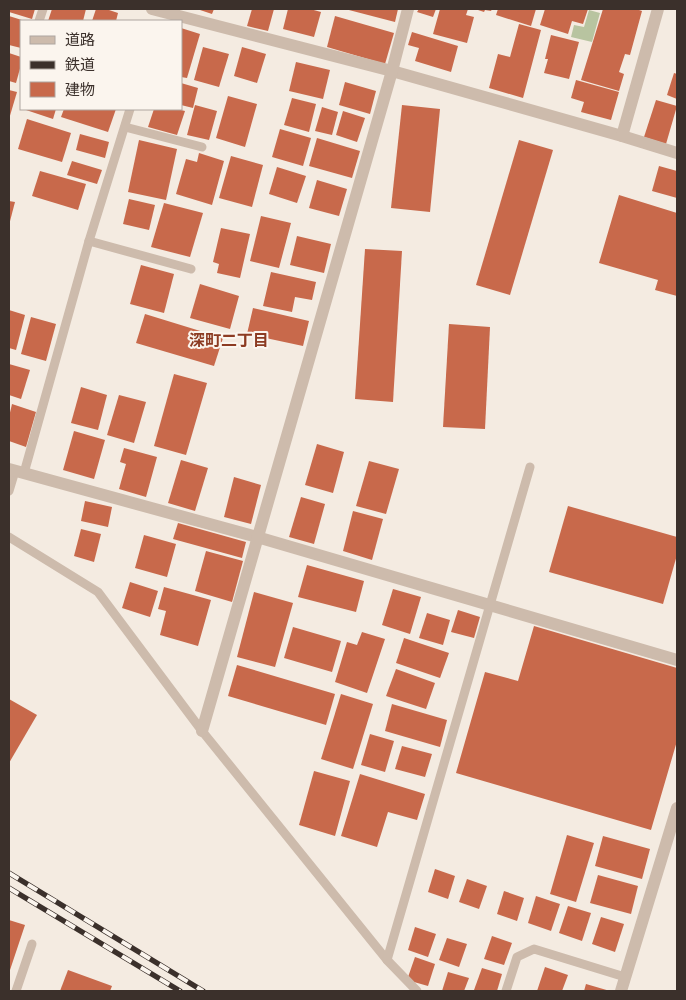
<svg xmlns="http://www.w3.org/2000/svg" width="686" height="1000" viewBox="0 0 686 1000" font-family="Barlow,'Noto Sans JP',sans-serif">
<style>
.garden{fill:#b8c4a0}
.building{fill:#c8694b}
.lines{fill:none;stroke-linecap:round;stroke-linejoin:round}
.service{stroke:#cdbbac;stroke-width:9}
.minor{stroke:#cdbbac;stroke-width:12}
.rail-casing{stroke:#3b302b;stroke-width:5.5}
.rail{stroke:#fbf5ee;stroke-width:4;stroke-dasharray:11;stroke-linecap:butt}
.labels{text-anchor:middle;stroke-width:4;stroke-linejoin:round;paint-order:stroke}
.neighbourhood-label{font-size:16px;font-weight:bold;fill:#8c3b22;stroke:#fbf5ee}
</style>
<rect width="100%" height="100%" fill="#f4ebe1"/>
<path class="garden" d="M589 10 600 13 592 42 571 37 574 25 584 27Z"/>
<g class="building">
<path d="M10 9H35L32 19 9 12Z"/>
<path d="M52 9H86L83 21H48Z"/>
<path d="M96 9H106L118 13 116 21H92Z"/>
<path d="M197 9H214L212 14Z"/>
<path d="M252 9H274L268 31 247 26Z"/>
<path d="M288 9H310L321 12 314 37 283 29Z"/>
<path d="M345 9H398L395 22Z"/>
<path d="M419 9H436L433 17 417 12Z"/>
<path d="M440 9H468L466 15 474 17 467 43 433 34Z"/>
<path d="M475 9H492L491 11 485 10 484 12Z"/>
<path d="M498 9H536L531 26 496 15Z"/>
<path d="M545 9H588L583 24 572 21 568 34 540 25Z"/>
<path d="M603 9H636L642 11 630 55 625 54 619 72 624 74 619 91 581 80Z"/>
<path d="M9 16 25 21H21V48L9 45Z"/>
<path d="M335 16 394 33 385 64 327 47Z"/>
<path d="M519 24 541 30 523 98 489 88 498 54 510 57Z"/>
<path d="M181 28 200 34 187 78 181 77Z"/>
<path d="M412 32 458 46 451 72 415 61 419 48 408 45Z"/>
<path d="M551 35 579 42 569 79 544 73 548 59H545Z"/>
<path d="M203 47 229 54 219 87 194 80Z"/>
<path d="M242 47 266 54 257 83 234 76Z"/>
<path d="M9 53 21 57V65L16 83 9 81Z"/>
<path d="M296 62 330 70 323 99 289 91Z"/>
<path d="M674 73 677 74V99L667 95Z"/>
<path d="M576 80 619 92 611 120 581 112 584 102 571 98Z"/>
<path d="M345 82 376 91 370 114 339 105Z"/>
<path d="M181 83 198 88 193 108 181 105Z"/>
<path d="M9 90 17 92 9 119Z"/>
<path d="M228 96 257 104 245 147 216 138Z"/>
<path d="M292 98 316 104 309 132 284 125Z"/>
<path d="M656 100 677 106 666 144 644 137Z"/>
<path d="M195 105 217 111 209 140 187 135Z"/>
<path d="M402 105 440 109 430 212 391 208Z"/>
<path d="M322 107 338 112 332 135 315 131Z"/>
<path d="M26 109H56L53 119 26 110Z"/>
<path d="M64 109H116L108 132 61 117Z"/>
<path d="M154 109H177L185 111 177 135 148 127Z"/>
<path d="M343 111 365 118 357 142 336 135Z"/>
<path d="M27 119 71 133 62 162 18 149Z"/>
<path d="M280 129 311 138 303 166 272 157Z"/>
<path d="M80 134 109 142 105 158 76 150Z"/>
<path d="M317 138 360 151 352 178 309 166Z"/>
<path d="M139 140 177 149 166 200 128 192Z"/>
<path d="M519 140 553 150 510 295 476 285Z"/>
<path d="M199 153 224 161 212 205 176 194 186 159 197 162Z"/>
<path d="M231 156 263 165 252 207 219 198Z"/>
<path d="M72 161 102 170 97 184 67 175Z"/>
<path d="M659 166 677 171V198L652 191Z"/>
<path d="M277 167 306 176 297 203 269 194Z"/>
<path d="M40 171 86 184 78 210 32 196Z"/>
<path d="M317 180 347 189 339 216 309 208Z"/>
<path d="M619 195 677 213V296L655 290 658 280 599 263Z"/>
<path d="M129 199 155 205 149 230 123 224Z"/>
<path d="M9 201 15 202 9 225Z"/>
<path d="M164 203 203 213 190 257 151 247Z"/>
<path d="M261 216 291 223 279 268 250 261Z"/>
<path d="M221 228 250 234 240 278 217 273 219 264 213 262Z"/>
<path d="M297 236 331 244 324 273 290 265Z"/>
<path d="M365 249 402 251 393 402 355 399Z"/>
<path d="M141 265 174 274 164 313 130 304Z"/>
<path d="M271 272 316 282 312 300 295 297 292 312 263 306Z"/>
<path d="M200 284 239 296 230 329 190 318Z"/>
<path d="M253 308 309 321 303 346 247 334Z"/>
<path d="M9 310 25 315 16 350 9 348Z"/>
<path d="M145 314 223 338 214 366 136 343Z"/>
<path d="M31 317 56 324 46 361 21 354Z"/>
<path d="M449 324 490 327 485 429 443 427Z"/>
<path d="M9 364 30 370 21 399 9 395Z"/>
<path d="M174 374 207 383 186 455 154 446Z"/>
<path d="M81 387 107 395 98 430 71 423Z"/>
<path d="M119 395 146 402 134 443 107 435Z"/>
<path d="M12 404 36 412 26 447 9 441V417Z"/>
<path d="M74 431 105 440 94 479 63 470Z"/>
<path d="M317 444 344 452 333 493 305 485Z"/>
<path d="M124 448 157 457 146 497 119 489 126 464 120 462Z"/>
<path d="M181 460 208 468 195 511 168 503Z"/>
<path d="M369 461 399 469 386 514 356 506Z"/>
<path d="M234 477 261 485 251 524 224 517Z"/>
<path d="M301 497 325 504 314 544 289 537Z"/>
<path d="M85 501 112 507 108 527 81 521Z"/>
<path d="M568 506 677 537V555L663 604 549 572Z"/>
<path d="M353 511 383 519 372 560 343 551Z"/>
<path d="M178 523 246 542 242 558 173 539Z"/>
<path d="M81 529 101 534 94 562 74 556Z"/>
<path d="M144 535 176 544 167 577 135 568Z"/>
<path d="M206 551 243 561 232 602 195 591Z"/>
<path d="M307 565 364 581 356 612 298 597Z"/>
<path d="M130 582 158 591 150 617 122 608Z"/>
<path d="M164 587 211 600 198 646 160 635 166 611 158 609Z"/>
<path d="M393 589 421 597 410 634 382 625Z"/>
<path d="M254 592 293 603 275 667 237 657Z"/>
<path d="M458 610 480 617 474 638 451 632Z"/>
<path d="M427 613 450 620 443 645 419 638Z"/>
<path d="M534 626 677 668V741L651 830 456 773 485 672 518 681Z"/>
<path d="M293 627 341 641 332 672 284 658Z"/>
<path d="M362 632 385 639 367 693 335 682 347 642 357 645Z"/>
<path d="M404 638 449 653 440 678 396 663Z"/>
<path d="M237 665 335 694 326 725 228 696Z"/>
<path d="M396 669 435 683 426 709 386 696Z"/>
<path d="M341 694 373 704 353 769 321 759Z"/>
<path d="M9 699 37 715 9 763Z"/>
<path d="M392 704 447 720 440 747 385 731Z"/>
<path d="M370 734 394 741 385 772 361 765Z"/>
<path d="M402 746 432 754 425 777 395 769Z"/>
<path d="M314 771 350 781 335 836 299 825Z"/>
<path d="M360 774 425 794 417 820 388 812 377 847 341 836Z"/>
<path d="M567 835 594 843 576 902 550 894Z"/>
<path d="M603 836 650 849 642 879 595 866Z"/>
<path d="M435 869 455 876 448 899 428 892Z"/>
<path d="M598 875 638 886 631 914 590 903Z"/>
<path d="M467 879 487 886 479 909 459 902Z"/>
<path d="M504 891 524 898 517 921 497 914Z"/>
<path d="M536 896 560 904 551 931 528 923Z"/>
<path d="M568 906 591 913 582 941 559 933Z"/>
<path d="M601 917 624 924 615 952 592 944Z"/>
<path d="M9 920 25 925 9 973Z"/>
<path d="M415 927 436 934 428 957 408 950Z"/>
<path d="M492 936 512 943 504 965 484 959Z"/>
<path d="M447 938 467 944 459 967 439 960Z"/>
<path d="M415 957 435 964 428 986 407 980Z"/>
<path d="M545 967 568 975 562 991H537Z"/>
<path d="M482 968 502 974 497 991 474 990Z"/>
<path d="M68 970 112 986 110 991H60Z"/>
<path d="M448 972 469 978 464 991H442Z"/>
<path d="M586 984 610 991H584Z"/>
</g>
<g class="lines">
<g class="service">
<path d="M39 21 43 9"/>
<path d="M125 127 202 147"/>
<path d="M89 241 191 269"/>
<path d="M24 473 89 241 130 109"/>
<path d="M9 491 15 471"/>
<path d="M9 537 98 592 202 731 387 960 417 991"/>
<path d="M387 960 530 467"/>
<path d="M16 991 32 944"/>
<path d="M506 991 517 957 534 949 625 977"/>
</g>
<g class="minor">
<path d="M152 9 392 71 622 136 677 153"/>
<path d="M622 136 658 9"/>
<path d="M9 469 257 537 677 660"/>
<path d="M202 731 392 71 408 9"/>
<path d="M621 991 677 808"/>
</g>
<defs>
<g id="rail">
<path d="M9 873 203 991"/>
<path d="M9 888 180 991"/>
</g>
</defs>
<use href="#rail" class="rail-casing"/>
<use href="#rail" class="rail"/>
</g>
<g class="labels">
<g class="neighbourhood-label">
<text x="229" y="346">深町二丁目</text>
</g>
</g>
<rect width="686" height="1000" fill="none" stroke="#3b302b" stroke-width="20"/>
<rect x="20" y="20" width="162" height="90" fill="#fbf5ee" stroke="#aea6a0"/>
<rect x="30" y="36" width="25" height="8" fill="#cdbbac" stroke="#aea6a0"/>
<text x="65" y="45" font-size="15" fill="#3b302b">道路</text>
<rect x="30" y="61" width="25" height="8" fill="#3b302b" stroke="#aea6a0"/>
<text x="65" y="70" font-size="15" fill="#3b302b">鉄道</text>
<rect x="30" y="82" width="25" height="15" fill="#c8694b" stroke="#aea6a0"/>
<text x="65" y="95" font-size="15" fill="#3b302b">建物</text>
</svg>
